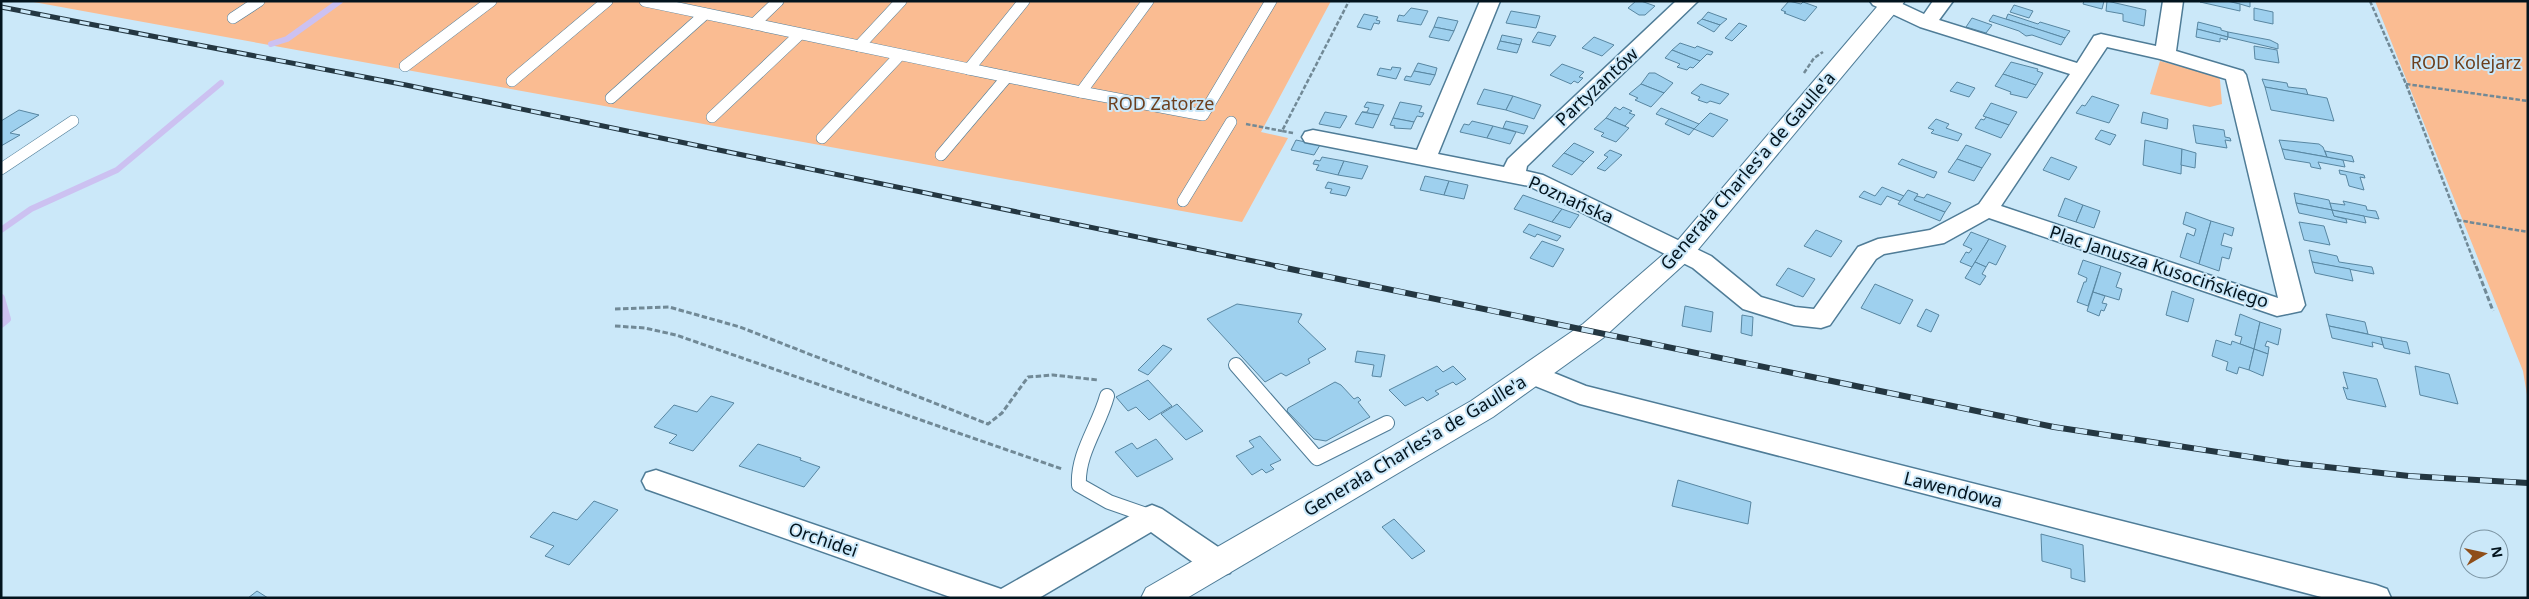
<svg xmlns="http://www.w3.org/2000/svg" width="2529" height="599" viewBox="0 0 2529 599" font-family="'Noto Sans',sans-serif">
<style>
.green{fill:#fabc92}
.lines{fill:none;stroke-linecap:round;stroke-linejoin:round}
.stream-far1{stroke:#ccc1f1;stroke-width:6}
.stream{stroke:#ccc1f1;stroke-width:8}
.building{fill:#9ed0ee;stroke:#5886a1}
.service-far1-casing{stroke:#4f7c97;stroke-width:12}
.service-casing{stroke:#4f7c97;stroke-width:16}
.minor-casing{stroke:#4f7c97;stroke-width:3}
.secondary-casing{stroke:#4f7c97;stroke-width:2}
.path-far1{stroke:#718996;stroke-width:2.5;stroke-dasharray:4.5 2;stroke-linecap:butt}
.path{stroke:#718996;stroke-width:3;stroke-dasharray:5.5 2.5;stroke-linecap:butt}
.service-far1{stroke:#fff;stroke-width:11}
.service{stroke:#fff;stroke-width:14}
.minor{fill:#fff;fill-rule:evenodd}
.secondary{fill:#fff;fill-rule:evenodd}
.rail-far1-casing{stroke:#243742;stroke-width:5}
.rail-casing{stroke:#243742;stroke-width:6}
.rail-far1{stroke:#cbe8f9;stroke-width:3;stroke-dasharray:10;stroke-linecap:butt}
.rail{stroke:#cbe8f9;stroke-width:4.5;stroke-dasharray:12;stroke-linecap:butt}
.labels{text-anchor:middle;stroke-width:4;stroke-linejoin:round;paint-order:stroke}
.park-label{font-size:18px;fill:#6c3f1d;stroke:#cbe8f9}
.street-label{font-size:18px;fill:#03141e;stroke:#cbe8f9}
</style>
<rect width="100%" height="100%" fill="#cbe8f9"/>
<g class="green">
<path d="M28 1H1331L1261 132 1288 138 1242 222Z"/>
<path d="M2375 1H2528V401L2523 371Z"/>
<path d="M2160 61 2218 76 2220 80 2222 104 2210 107 2150 94Z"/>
</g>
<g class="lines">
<g class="stream-far1">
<path d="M271 44 287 39 340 1"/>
<path d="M1 230 31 209 117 170 221 83"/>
</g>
<path class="stream" d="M1 298 7 319 1 324"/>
</g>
<g class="building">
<path d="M1636 1H1641L1655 6 1645 15H1639L1628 8Z"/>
<path d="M1789 1 1801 4 1803 2 1817 7 1805 21 1784 13 1786 12 1781 10Z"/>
<path d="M2084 1H2104L2102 9 2083 4Z"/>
<path d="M2107 1 2146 10 2144 26 2123 21V14L2106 11Z"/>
<path d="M2227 1H2250V7L2240 4Z"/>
<path d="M2227 1 2240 4V11L2200 2Z"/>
<path d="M2014 5 2033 11 2029 18 2010 12Z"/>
<path d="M1411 8 1428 11 1421 25 1397 21 1399 15 1404 16Z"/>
<path d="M2254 8 2273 12V24L2254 20Z"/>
<path d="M1511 11 1540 16 1536 28 1506 23Z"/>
<path d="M1708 12 1727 19 1720 25 1702 19Z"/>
<path d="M1364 14 1378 17 1376 20 1380 21 1379 24 1374 23 1371 30 1357 27Z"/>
<path d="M2008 14 2038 24 2040 22 2070 31 2065 38 2006 19Z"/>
<path d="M1993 15 2028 26 2065 38 2061 45 2032 35 2026 36 2019 31 1989 21Z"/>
<path d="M1438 17 1458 21 1454 31 1434 27Z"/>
<path d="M1972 18 1992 25 1986 33 1966 27Z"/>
<path d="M1702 19 1720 25 1714 32 1697 23Z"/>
<path d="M2198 22 2221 28V30L2228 32V37L2197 29Z"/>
<path d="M1739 23 1747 26 1732 41 1725 38Z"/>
<path d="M1434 27 1454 31 1449 41 1429 37Z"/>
<path d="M2197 29 2228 37 2227 40 2220 38V42L2196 37Z"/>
<path d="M1538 32 1556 36 1550 46 1532 42Z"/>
<path d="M2228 32 2270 40 2278 44V49L2228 37Z"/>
<path d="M1502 35 1522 39 1520 45 1500 41Z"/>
<path d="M1594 37 1614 45 1602 56 1582 48Z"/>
<path d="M1500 41 1520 45 1517 53 1497 49Z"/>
<path d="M1680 43 1695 48 1697 46 1713 52 1711 55 1707 54 1700 61 1672 50Z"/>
<path d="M2254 46 2277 50 2279 63 2255 59Z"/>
<path d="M1672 50 1700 61 1693 68 1690 67 1687 70 1677 67 1680 64 1665 58Z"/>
<path d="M2011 62 2038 69 2037 71 2043 73 2036 85 2003 74Z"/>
<path d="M1418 63 1437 68 1435 75 1414 71Z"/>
<path d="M1562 64 1584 72 1579 77 1583 78 1578 83 1574 81 1571 84 1550 75Z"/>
<path d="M1392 67 1401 68 1396 79 1377 75 1380 68 1391 70Z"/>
<path d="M1414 71 1435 75 1430 85 1404 80 1406 76 1411 77Z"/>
<path d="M1649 73H1655L1673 83 1664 93 1641 84Z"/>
<path d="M2003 74 2036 85 2027 98 2010 94 2011 92 1995 86Z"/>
<path d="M2262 79 2287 83 2288 87 2306 89 2308 95 2265 87Z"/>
<path d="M1957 82 1975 88 1969 97 1950 91Z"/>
<path d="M1641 84 1664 93 1651 107 1635 100 1638 98 1629 94Z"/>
<path d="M1701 84 1729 94 1720 104 1710 101 1707 103 1698 100 1700 97 1691 93Z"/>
<path d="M2265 87 2327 98 2334 121 2271 110Z"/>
<path d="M1484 89 1513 96 1506 110 1477 104Z"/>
<path d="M1513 96 1541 105 1534 119 1506 110Z"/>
<path d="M2092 96 2119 105 2109 123 2076 113 2082 105 2085 106Z"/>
<path d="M1367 102 1384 105 1379 115 1362 112H1367L1369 108 1364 107Z"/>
<path d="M1400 102 1422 106 1419 112 1424 113 1422 117 1417 116 1414 122 1393 118Z"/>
<path d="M1991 103 2017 112 2009 125 1983 116Z"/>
<path d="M1615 107 1620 110 1623 107 1632 111 1629 113 1635 115 1625 126 1606 118Z"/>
<path d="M1661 108 1699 124 1694 129 1656 114Z"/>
<path d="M19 110 39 115 10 133 20 135 1 146V121Z"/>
<path d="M1325 112 1347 116 1340 128 1319 124Z"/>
<path d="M1362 112 1379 115 1373 128 1355 124Z"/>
<path d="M2143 112 2168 119 2167 129 2141 123Z"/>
<path d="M1710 113 1728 120 1713 137 1694 129Z"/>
<path d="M1986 117 2009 125 2001 138 1975 128 1981 119 1984 120Z"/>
<path d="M1393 118 1414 122 1411 129 1394 128 1395 126 1390 125Z"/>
<path d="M1606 118 1629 128 1616 142 1601 136 1604 133 1594 129Z"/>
<path d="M1669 119 1694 129 1689 135 1665 124Z"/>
<path d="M1936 119 1949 124 1946 128 1962 134 1958 141 1931 133 1934 130 1928 128Z"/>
<path d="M1472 121 1493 126 1487 138 1460 132 1464 124 1469 125Z"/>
<path d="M1506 121 1528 126 1524 134 1503 128Z"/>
<path d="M2193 125 2224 130 2225 137 2230 138 2231 141 2225 140 2227 148 2196 143Z"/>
<path d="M1493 126 1516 132 1510 144 1487 138Z"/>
<path d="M2101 130 2116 135 2110 145 2095 139Z"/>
<path d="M1296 140 1320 145 1314 155 1291 150Z"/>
<path d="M2145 140 2182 149 2181 174 2143 165Z"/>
<path d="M2279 140 2319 144 2323 147 2327 157 2282 149Z"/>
<path d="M1574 143 1594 152 1584 162 1564 153Z"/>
<path d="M1966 145 1991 154 1982 168 1957 159Z"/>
<path d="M2182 149 2196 153 2195 168 2181 165Z"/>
<path d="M2282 149 2343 160 2345 167 2318 162 2321 169 2311 167 2310 163 2285 159Z"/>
<path d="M1610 150 1622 155 1605 171 1597 168 1608 157 1604 155Z"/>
<path d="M2325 151 2352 156 2354 162 2327 157Z"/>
<path d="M1564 153 1584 162 1572 175 1552 166Z"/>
<path d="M1322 157 1344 161 1338 175 1316 170 1319 165 1313 164 1315 160 1320 161Z"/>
<path d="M2051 157 2077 167 2069 180 2043 170Z"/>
<path d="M1902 159 1920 166 1937 172 1934 178 1898 164Z"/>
<path d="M1957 159 1982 168 1974 181 1948 172Z"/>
<path d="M1344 161 1368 166 1362 179 1338 175Z"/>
<path d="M2339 170 2364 175 2365 178 2360 177 2364 190 2349 186 2346 175 2340 174Z"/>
<path d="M1425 176 1449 181 1444 195 1420 190Z"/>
<path d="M1449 181 1468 185 1464 199 1444 195Z"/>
<path d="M1328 182 1350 187 1346 196 1330 193 1332 189 1325 188Z"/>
<path d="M1882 187 1904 196 1900 201 1887 196 1881 205 1859 197 1864 191 1875 196Z"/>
<path d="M1908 190 1918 194 1914 200 1945 212 1940 221 1898 204Z"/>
<path d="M2294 193 2329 200 2332 210 2296 203Z"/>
<path d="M1927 194 1951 203 1945 212 1914 200 1917 196 1924 198Z"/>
<path d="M1523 195 1562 209 1552 222 1514 209Z"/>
<path d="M2065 198 2083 205 2076 222 2058 216Z"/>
<path d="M2343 201 2366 206 2367 210 2376 211 2379 219 2332 210 2330 203 2345 205Z"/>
<path d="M2296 203 2332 210 2334 216 2346 219 2347 223 2299 213Z"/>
<path d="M2083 205 2100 211 2094 228 2076 222Z"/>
<path d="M1562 209 1579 215 1570 228 1552 222Z"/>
<path d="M2332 210 2364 216 2366 223 2334 216Z"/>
<path d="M2186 212 2211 221 2199 264 2180 257 2187 233 2194 236 2196 229 2183 224Z"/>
<path d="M2211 221 2234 228 2232 236 2224 233 2221 245 2232 248 2229 259 2222 257 2219 271 2199 264Z"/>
<path d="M2299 222 2324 226 2330 245 2304 240Z"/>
<path d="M1529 224 1561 236 1557 241 1537 234 1535 237 1523 232Z"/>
<path d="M1816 230 1842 241 1831 257 1804 246Z"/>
<path d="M1971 232 1989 239 1972 267 1960 262 1966 252 1969 253 1972 249 1963 245Z"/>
<path d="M1989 239 2006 246 1996 265 1989 262 1986 267 1975 262Z"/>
<path d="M1542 241 1564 249 1553 267 1530 258Z"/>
<path d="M2309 250 2337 256 2339 262 2372 267 2374 274 2312 262Z"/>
<path d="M2083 260 2101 266 2088 306 2077 302 2084 282H2086L2087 278 2078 274Z"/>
<path d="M1975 262 1986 267 1982 274 1986 276 1980 285 1965 278Z"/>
<path d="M2312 262 2350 269 2353 281 2315 273Z"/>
<path d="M2101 266 2121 273 2116 287 2122 289 2119 300 2093 292Z"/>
<path d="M1788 268 1815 279 1803 297 1776 285Z"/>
<path d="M1875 284 1913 300 1900 324 1861 308Z"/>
<path d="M2172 291 2194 299 2188 322 2166 315Z"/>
<path d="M2093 292 2105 296 2102 303 2107 304 2104 311 2101 310 2099 316 2087 311Z"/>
<path d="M1237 304 1302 314 1298 322 1326 349 1308 359 1310 363 1286 376 1281 373 1265 382 1207 319Z"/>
<path d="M1685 306 1713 312 1711 332 1682 326Z"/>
<path d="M1926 309 1939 315 1931 332 1917 326Z"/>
<path d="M2240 314 2260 322 2254 349 2240 344 2242 337 2235 335Z"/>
<path d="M2326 314 2365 322 2368 334 2329 326Z"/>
<path d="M1742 315 1753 317 1752 336 1741 333Z"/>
<path d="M2260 322 2281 329 2278 345 2267 341 2265 346 2269 347 2268 354 2254 349Z"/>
<path d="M2329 326 2381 337 2383 345 2372 342 2373 347 2332 338Z"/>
<path d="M2381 337 2407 342 2410 354 2384 348Z"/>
<path d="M2216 340 2231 345 2232 341 2254 349 2249 370 2239 367 2237 374 2226 370 2228 362 2212 356Z"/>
<path d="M1163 345 1172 349 1148 375 1138 370Z"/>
<path d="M2254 349 2268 354 2263 376 2249 370Z"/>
<path d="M1357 351 1385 355 1381 377 1372 376 1374 365 1355 362Z"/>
<path d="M1437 366 1443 372 1453 366 1466 379 1456 385 1453 382 1435 391 1439 394 1427 401 1423 397 1405 406 1389 390Z"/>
<path d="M2415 366 2449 374 2458 404 2420 395Z"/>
<path d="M2343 372 2377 379 2386 407 2347 399 2343 387 2348 389Z"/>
<path d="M1148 380 1172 406 1149 420 1136 407 1128 411 1116 397Z"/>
<path d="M1335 382 1341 385 1354 399 1358 397 1361 400 1358 402 1370 417 1326 441 1314 439 1287 411 1288 408Z"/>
<path d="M711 396 734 403 693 451 669 443 677 435 654 427 674 405 697 412Z"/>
<path d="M1177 404 1203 431 1186 440 1161 414Z"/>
<path d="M1260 436 1281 460 1270 465 1274 469 1266 473 1262 469 1252 475 1236 456 1254 447 1249 441Z"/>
<path d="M1156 439 1173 459 1137 477 1115 452 1132 443 1137 449Z"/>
<path d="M758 444 801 458 800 460 820 467 804 487 739 466Z"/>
<path d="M1678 480 1751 502 1748 524 1672 506Z"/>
<path d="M594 501 618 510 569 565 545 556 554 546 530 537 553 512 577 520Z"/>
<path d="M1394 519 1425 551 1412 559 1382 527Z"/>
<path d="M2041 534 2083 545 2085 582 2071 578V569L2042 561Z"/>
<path d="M257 591 268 598H248Z"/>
</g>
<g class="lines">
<defs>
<g id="service-far1">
<path d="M645 1 969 69"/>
<path d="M1024 1 969 69 1081 92"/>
<path d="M1148 1 1081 92 1203 115 1271 1"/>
<path d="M233 18 259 1"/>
<path d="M754 24 778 1"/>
<path d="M859 46 901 1"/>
<path d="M405 66 491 1"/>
<path d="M512 81 607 1"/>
<path d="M611 98 705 14"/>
<path d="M712 117 800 34"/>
<path d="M822 138 900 55"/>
<path d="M941 155 1007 77"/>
<path d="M1 169 73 121"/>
<path d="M1183 201 1231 122"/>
</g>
<g id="service">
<path d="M1236 365 1317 458 1387 423"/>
<path d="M1107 396C1099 426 1077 454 1079 485L1109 502 1152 517"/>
</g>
<g id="minor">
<path d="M1480 1H1500L1438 154 1504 167 1508 159 1676 1H1698L1527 166 1526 171 1543 175 1711 256 1761 297 1795 307 1814 309 1858 247 1878 239 1930 230 1979 204 2070 74 1920 27 1873 5 1870 1H1896L1924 14 1933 1H1953L1939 20 2077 63 2094 36 2101 34 2156 46 2163 1H2183L2176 51 2243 71 2246 75 2305 305 2301 311 2277 316 1989 218 1944 243 1884 254 1876 259 1830 325 1821 328 1794 325 1743 309 1693 268 1529 186 1305 142 1302 137 1305 132 1313 130 1417 150ZM2107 47 2160 59 2226 79 2278 298 2001 206Z"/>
<path d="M1532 364 1586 386 2376 585 2387 589 2391 598H2325L1580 404 1523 381 1519 374 1523 367Z"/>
<path d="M656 470 1001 589 1142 509 1152 505 1162 509 1230 555 1234 564 1230 573 1219 576 1208 573 1151 532 1039 598H953L646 489 642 481 646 473Z"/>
</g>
<path id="secondary" d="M1882 1H1905L1691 258 1603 338 1493 417 1187 598H1141L1146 588 1471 401 1583 324 1673 246Z"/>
</defs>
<use href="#service-far1" class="service-far1-casing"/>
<use href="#service" class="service-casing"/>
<use href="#minor" class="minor-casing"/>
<use href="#secondary" class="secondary-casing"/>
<g class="path-far1">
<path d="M2370 1 2406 84 2476 267"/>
<path d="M1804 73 1814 58 1823 52"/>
<path d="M2406 84 2528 101"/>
<path d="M1246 124 1282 131"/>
<path d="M1293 133 1282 131 1349 1"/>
<path d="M2457 220 2528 232"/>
</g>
<g class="path">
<path d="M2476 266 2493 311"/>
<path d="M615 309 669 307 740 327 988 424 1002 413 1028 377 1053 375 1098 380"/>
<path d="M615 326 645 328 676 335 1062 469"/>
</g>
<use href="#service-far1" class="service-far1"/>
<use href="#service" class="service"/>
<use href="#minor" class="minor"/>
<use href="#secondary" class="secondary"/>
<defs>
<path id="rail-far1" d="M1 7 406 85 1282 267"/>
<path id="rail" d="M1276 266 2054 427 2290 463 2409 476 2528 483"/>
</defs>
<use href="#rail-far1" class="rail-far1-casing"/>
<use href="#rail" class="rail-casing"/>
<use href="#rail-far1" class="rail-far1"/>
<use href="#rail" class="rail"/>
</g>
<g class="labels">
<g class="park-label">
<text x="2466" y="69">ROD Kolejarz</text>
<text x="1161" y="110">ROD Zatorze</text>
</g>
<g class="street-label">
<text transform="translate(1597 87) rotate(-43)" y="6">Partyzantów</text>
<text transform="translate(1748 171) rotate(-49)" y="6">Generała Charles'a de Gaulle'a</text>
<text transform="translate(1571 200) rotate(24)" y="6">Poznańska</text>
<text transform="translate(2159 267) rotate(18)" y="6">Plac Janusza Kusocińskiego</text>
<text transform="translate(1415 446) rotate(-31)" y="6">Generała Charles'a de Gaulle'a</text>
<text transform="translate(1953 490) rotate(14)" y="6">Lawendowa</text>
<text transform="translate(823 540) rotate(19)" y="6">Orchidei</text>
</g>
</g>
<rect width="2529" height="599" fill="none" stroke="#03141e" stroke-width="5"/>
<g transform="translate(2484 554) rotate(81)"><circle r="24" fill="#cbe8f9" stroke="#7b93a1"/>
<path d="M0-4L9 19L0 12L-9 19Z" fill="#8f4e19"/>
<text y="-8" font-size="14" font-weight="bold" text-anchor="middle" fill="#03141e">N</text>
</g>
</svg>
